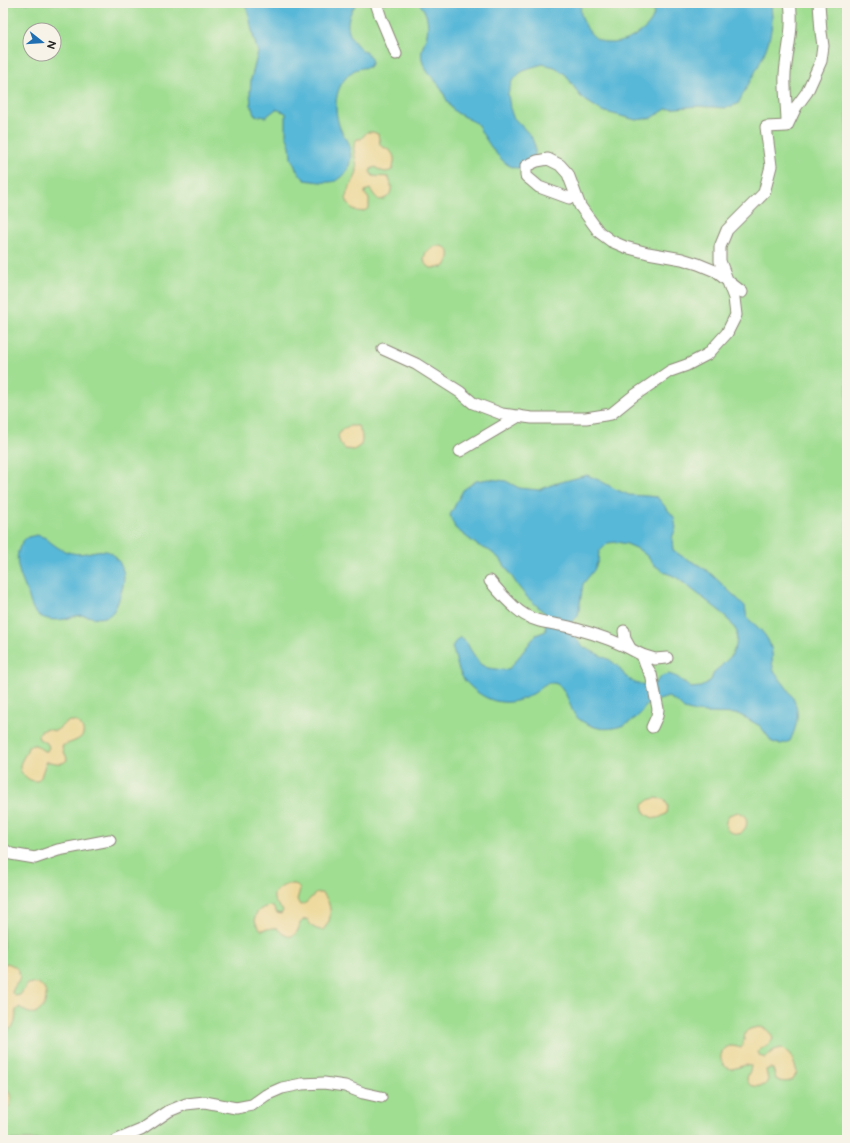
<svg xmlns="http://www.w3.org/2000/svg" width="850" height="1143" viewBox="0 0 850 1143" font-family="'Balsamiq Sans',sans-serif">
<style>
.green{fill:#a0de92;stroke:#66845e;fill-rule:evenodd}
.sand{fill:#eeda9e;stroke:#8c8264}
.water{fill:#59b8d8;stroke:#427282;fill-rule:evenodd}
.lines{fill:none;stroke-linecap:round;stroke-linejoin:round}
.lane-casing{stroke:#8c8677;stroke-width:13}
.lane{stroke:#fff;stroke-width:11}
</style>
<rect width="100%" height="100%" fill="#f7f3e8"/>
<filter id="ink" filterUnits="userSpaceOnUse"><feTurbulence type="fractalNoise" baseFrequency=".025" numOctaves="2"/><feDisplacementMap in="SourceGraphic" scale="8" xChannelSelector="R" yChannelSelector="G"/><feConvolveMatrix kernelMatrix="1 2 1 2 8 2 1 2 1" color-interpolation-filters="sRGB"/></filter>
<filter id="wash" filterUnits="userSpaceOnUse"><feTurbulence type="fractalNoise" baseFrequency=".012" numOctaves="4" result="noise"/><feDisplacementMap in="SourceGraphic" scale="16" xChannelSelector="R" yChannelSelector="G"/><feGaussianBlur stdDeviation="0.9" result="paint"/><feColorMatrix in="noise" values="0 0 0 0 0 0 0 0 0 0 0 0 0 0 0 0 0 1.4 0 .05"/><feComposite in="paint" operator="in"/></filter>
<g filter="url(#wash)">
<rect width="100%" height="100%" fill="#eee2c3"/>
<path class="green" d="M3 3H847V1140H3ZM30 30H54V54H30Z"/>
<g class="sand">
<path d="M367 132H373L378 134C379 137 379 141 380 144 381 148 385 147 388 149 396 155 395 162 392 170 385 174 381 171 375 167L371 169 370 172 373 176C378 177 383 176 388 177 394 187 392 199 379 200L375 196 370 189 365 191V194L369 199V208C365 211 360 213 355 210 352 209 350 206 348 203 341 192 357 182 357 169 357 159 350 147 357 139H361Z"/>
<path d="M436 246C452 245 452 257 444 267L431 268 425 264 424 258 426 252Z"/>
<path d="M350 426H358C362 433 363 438 361 445L354 450 345 449 340 443 338 436 342 429Z"/>
<path d="M70 721C75 721 79 722 81 726 90 739 70 742 62 746 62 752 67 754 67 760 60 767 55 761 46 762L41 777 37 781C32 781 29 780 25 776 13 766 26 758 28 747 37 742 37 747 44 751H47L49 747 47 743 39 739 38 735 41 731 47 729 55 731C61 728 63 723 70 721Z"/>
<path d="M655 798 664 799 668 806 667 813C657 820 654 820 645 813L643 805 648 800Z"/>
<path d="M738 812 745 815C748 825 747 827 740 834 726 833 722 827 729 815Z"/>
<path d="M288 884H295L300 889 297 900 300 905C310 904 312 891 321 893 328 896 331 909 330 915 330 921 327 925 323 930 315 930 311 926 307 919L303 920 300 923C299 930 294 940 285 935 282 934 279 930 277 928 272 927 267 930 261 930 260 928 258 927 257 925 250 914 262 906 272 906L277 913 281 914 283 911C281 908 279 906 276 903 269 893 280 887 288 884Z"/>
<path d="M7 963C16 966 23 972 18 982 15 986 13 988 12 993L15 996 20 995 28 984C58 978 46 1024 25 1011 23 1010 22 1009 20 1007L16 1010C15 1020 17 1030 3 1030V1009L5 1007 3 1002V965Z"/>
<path d="M759 1027C767 1028 770 1032 773 1039 768 1047 764 1045 758 1052L760 1056 765 1058 774 1050 781 1048C792 1052 793 1061 797 1072L793 1080C787 1082 782 1083 776 1079L773 1069 770 1068 766 1070 768 1080 765 1085C759 1087 748 1088 747 1079 747 1075 751 1071 751 1066L746 1065 732 1069C728 1068 724 1067 722 1062 718 1056 724 1046 731 1046 734 1046 738 1047 741 1048 748 1035 739 1030 759 1027Z"/>
<path d="M3 1087C9 1090 13 1097 10 1105 9 1108 5 1111 3 1113Z"/>
</g>
<g class="water">
<path d="M244 3H357C344 19 345 34 360 48 366 54 369 52 372 62L369 67C364 68 356 68 352 72 334 86 333 108 340 128 343 135 349 142 350 150 353 164 345 181 330 182 322 183 313 181 305 180L297 171 291 158 290 146 286 135V113L276 109 266 117 254 115 251 105 250 92 251 79 258 52 254 39 248 12Z"/>
<path d="M418 3H582C579 10 581 18 585 24 588 31 592 36 599 40 614 49 640 36 649 24 654 18 655 10 654 3H771C771 8 772 13 772 18 772 50 751 77 738 104L726 108 698 106 666 109 652 118 636 120 602 111 588 102 580 96 566 75 555 67 543 64 529 68 520 73 512 81 508 94 510 108 513 117 531 136 535 146V156C531 161 525 168 518 168 505 169 490 146 484 136 481 133 480 128 478 125 473 120 463 117 457 113 447 106 445 94 439 85 434 79 428 74 424 66 418 51 424 47 427 34 429 23 427 10 418 3Z"/>
<path d="M587 475 601 481 615 489 629 495 647 496 657 497 674 517 676 528 672 538 673 550 683 557 697 564 709 572 745 606 747 618C757 626 768 635 771 648 774 657 770 663 775 672 777 677 781 680 784 684 800 706 801 717 790 741L781 744 772 742 767 735 760 726 746 718 738 714 708 713 695 712 684 709 677 702 668 697C661 700 651 701 645 707 643 709 642 712 640 714 628 727 606 733 590 725 584 723 578 719 575 715 568 705 566 682 551 683 544 683 540 688 536 692 533 694 528 696 525 698 504 707 485 701 469 685 467 683 465 681 463 678 457 669 456 657 452 647L455 642 460 637 467 643 470 649 480 664 488 668 504 670 510 668 536 635 546 631 545 613 526 596 518 586 501 560 490 551 477 545 455 528 450 515 463 490 476 481 489 479 506 481 519 488 539 490 554 484ZM617 542 627 544 638 549 647 556 653 564 664 572 676 577 721 612 731 623 737 632 736 646 731 656 720 667 714 672 711 680 701 687 691 688 677 677 669 674 662 676 655 683 643 685 635 683 625 676 619 667 610 660 585 648 576 639 571 630 572 622 578 616 583 584 594 570 598 561 599 552 608 543Z"/>
<path d="M37 535C40 536 43 537 46 538 48 540 50 542 53 544 58 548 65 552 72 553 85 556 94 549 105 551 110 551 114 555 117 559 126 571 125 580 121 593 118 602 115 615 105 617 95 620 84 613 75 616 63 621 47 622 37 614 31 609 30 599 27 592 21 577 13 561 20 546 22 542 24 539 28 537 31 536 34 536 37 535Z"/>
</g>
</g>
<g filter="url(#ink)">
<g class="lines">
<defs>
<g id="lane">
<path d="M376 3 381 18 396 54"/>
<path d="M787 123C787 107 784 90 785 74 787 50 794 27 790 3"/>
<path d="M569 198 539 187 526 176V166L537 161 548 159 560 165 568 174 580 206 599 232 611 241 625 247 648 253 682 259 698 264 715 271 742 292"/>
<path d="M383 349 416 364 460 392 473 403 502 414 532 418H586L611 414 632 397 670 371 687 365 708 354 727 333 736 315 734 298 720 261V247L727 230 764 193 771 166 766 127 787 126 796 107 807 92 821 61 823 46 821 32 819 3"/>
<path d="M460 451 519 416"/>
<path d="M490 581C500 593 512 607 525 615 539 624 557 623 573 628 596 634 621 643 642 655L646 666 651 674 658 709 657 716 652 727"/>
<path d="M624 631 625 639 630 648"/>
<path d="M642 655 655 659 667 658"/>
<path d="M3 849 11 854 35 858 58 850 110 840"/>
<path d="M117 1140 141 1130 169 1111 186 1104 205 1102 236 1108 252 1105 266 1095 282 1088 302 1084 324 1083 345 1086 363 1093 381 1097"/>
</g>
</defs>
<use href="#lane" class="lane-casing"/>
<use href="#lane" class="lane"/>
</g>
</g>
<rect width="850" height="1143" fill="none" stroke="#f7f3e8" stroke-width="16"/>
<g transform="translate(42 42) rotate(107)"><circle r="19" fill="#f7f3e8" stroke="#a5a39c"/>
<path d="M0-3L7 15L0 10L-7 15Z" fill="#1f6fb2"/>
<text y="-6" font-size="11" font-weight="bold" text-anchor="middle" fill="#2b2b2b">N</text>
</g>
</svg>
